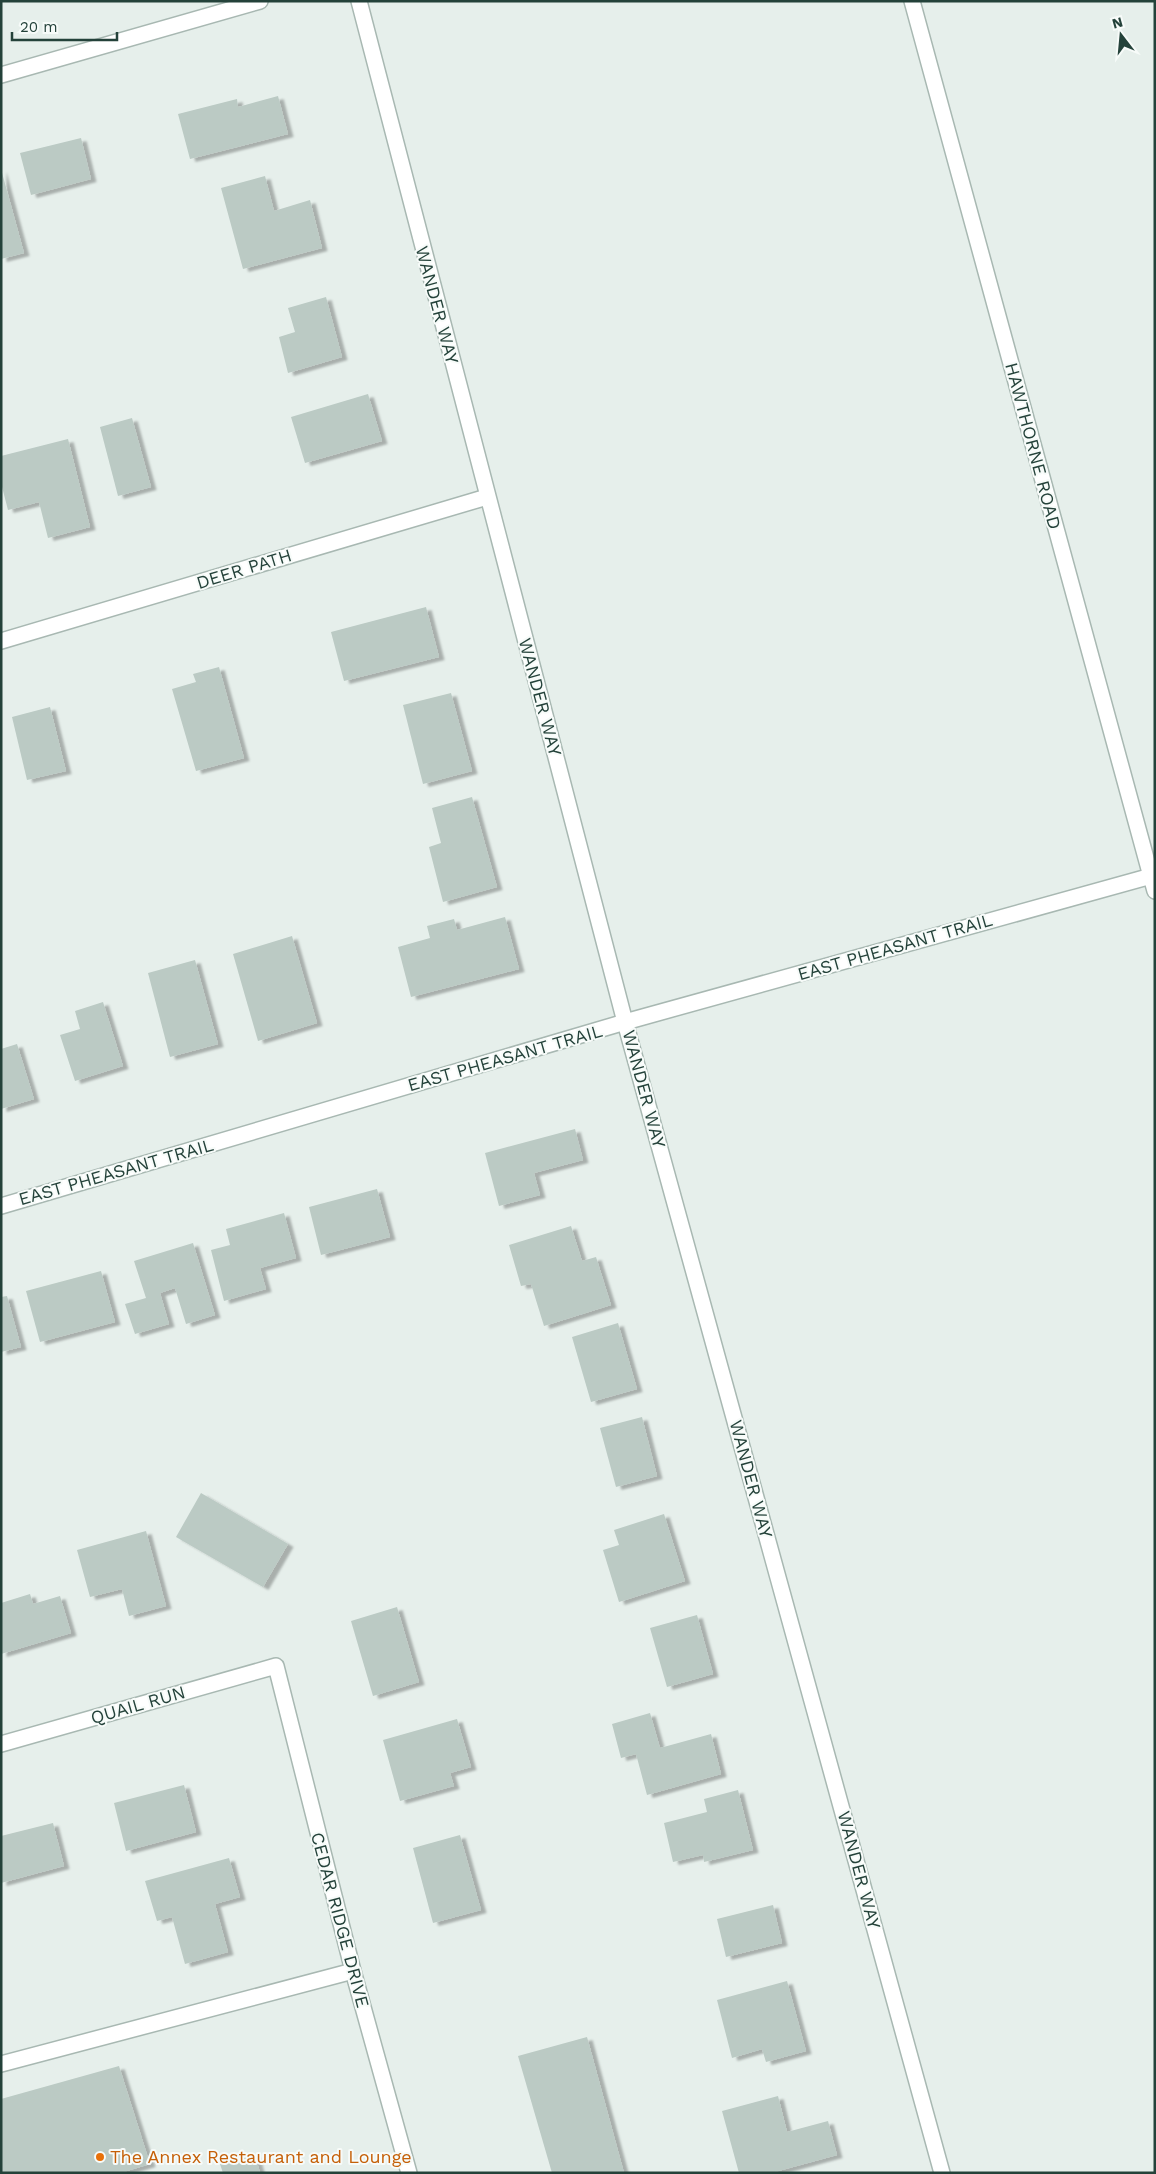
<svg xmlns="http://www.w3.org/2000/svg" width="1156" height="2174" viewBox="0 0 1156 2174" font-family="'Work Sans',sans-serif">
<style>
.building{fill:#bbcac4;filter:url(#shadow)}
.lines{fill:none;stroke-linecap:round;stroke-linejoin:round}
.lane-casing{stroke:#a8b8b2;stroke-width:18}
.street-casing{stroke:#a8b8b2;stroke-width:18}
.lane{stroke:#fff;stroke-width:15}
.street{stroke:#fff;stroke-width:15}
.food-dot{fill:#e8710a;stroke:#f7fbf9;stroke-width:2}
.labels{text-anchor:middle;stroke-width:4;stroke-linejoin:round;paint-order:stroke}
.street-label{font-size:18px;fill:#24423a;stroke:#f7fbf9}
.food-label{font-size:18px;fill:#c56008;stroke:#f7fbf9;text-anchor:start}
</style>
<defs>
<filter id="shadow"><feDropShadow dx="5.5" dy="3" stdDeviation="1" flood-color="#0004"/></filter>
</defs>
<rect width="100%" height="100%" fill="#e6efeb"/>
<g class="building">
<path d="M278 96 288 134 190 159 178 114 237 99 238 107Z"/>
<path d="M81 138 91 179 31 195 20 153Z"/>
<path d="M1 169 24 253 1 259Z"/>
<path d="M265 176 274 211 310 200 322 248 243 269 221 188Z"/>
<path d="M326 297 342 357 288 373 279 337 295 332 288 308Z"/>
<path d="M368 394 382 441 305 463 291 417Z"/>
<path d="M132 418 151 487 118 496 100 427Z"/>
<path d="M68 439 90 527 48 538 39 502 8 510 1 483V456Z"/>
<path d="M426 607 439 657 344 681 331 632Z"/>
<path d="M219 667 244 758 196 771 172 689 196 682 193 674Z"/>
<path d="M451 693 472 771 423 784 403 705Z"/>
<path d="M50 707 66 771 27 780 12 717Z"/>
<path d="M472 797 497 887 443 902 429 847 441 843 432 808Z"/>
<path d="M505 917 519 969 411 997 398 947 430 938 427 926 454 919 457 930Z"/>
<path d="M292 936 317 1023 258 1041 233 954Z"/>
<path d="M195 960 218 1044 170 1057 148 973Z"/>
<path d="M103 1002 123 1066 75 1081 60 1035 80 1029 75 1011Z"/>
<path d="M17 1044 34 1099 1 1109V1049Z"/>
<path d="M575 1129 583 1160 534 1173 540 1195 499 1206 485 1153Z"/>
<path d="M377 1189 390 1237 321 1255 309 1207Z"/>
<path d="M284 1213 296 1258 260 1268 266 1289 224 1301 211 1250 230 1245 226 1229Z"/>
<path d="M571 1226 582 1261 596 1257 611 1305 544 1326 531 1284 521 1286 509 1245Z"/>
<path d="M193 1243 215 1315 186 1324 175 1288 160 1293 169 1324 135 1334 125 1304 146 1298 134 1261Z"/>
<path d="M101 1271 115 1322 40 1342 26 1291Z"/>
<path d="M7 1296 21 1347 1 1352V1297Z"/>
<path d="M618 1323 637 1389 591 1402 572 1337Z"/>
<path d="M642 1417 657 1476 616 1487 600 1428Z"/>
<path d="M201 1493 288 1544 263 1587 176 1537Z"/>
<path d="M664 1514 685 1581 619 1602 603 1550 619 1545 614 1530Z"/>
<path d="M146 1531 166 1606 129 1616 122 1589 90 1597 77 1550Z"/>
<path d="M30 1594 33 1604 60 1596 71 1633 1 1654V1603Z"/>
<path d="M397 1607 419 1682 373 1696 351 1621Z"/>
<path d="M697 1615 713 1674 667 1687 650 1628Z"/>
<path d="M650 1713 660 1748 711 1734 721 1774 647 1795 636 1754 621 1758 612 1724Z"/>
<path d="M457 1719 471 1767 450 1773 454 1786 400 1801 383 1740Z"/>
<path d="M184 1785 196 1832 126 1851 114 1803Z"/>
<path d="M738 1790 753 1850 704 1862 703 1855 673 1862 664 1823 707 1812 704 1799Z"/>
<path d="M53 1823 64 1866 1 1883V1836Z"/>
<path d="M460 1835 481 1910 433 1923 413 1848Z"/>
<path d="M229 1858 240 1897 215 1904 228 1952 185 1964 172 1917 157 1921 145 1881Z"/>
<path d="M773 1905 782 1943 726 1957 717 1919Z"/>
<path d="M787 1981 806 2051 766 2062 762 2049 732 2058 717 2000Z"/>
<path d="M587 2037 624 2173H552L518 2056Z"/>
<path d="M119 2066 150 2164 120 2173H1V2099Z"/>
<path d="M778 2096 787 2132 828 2121 837 2155 771 2173H739L722 2111Z"/>
<path d="M255 2155 260 2173H223L220 2164Z"/>
</g>
<g class="lines">
<defs>
<path id="lane" d="M1 2064 353 1971"/>
<g id="street">
<path d="M359 1 625 1022 942 2173"/>
<path d="M912 1 1155 891"/>
<path d="M1 75 260 1"/>
<path d="M1 641 487 497"/>
<path d="M1 1206 625 1022 1155 875"/>
<path d="M1 1744 276 1666 353 1971 409 2173"/>
</g>
</defs>
<use href="#lane" class="lane-casing"/>
<use href="#street" class="street-casing"/>
<use href="#lane" class="lane"/>
<use href="#street" class="street"/>
</g>
<circle class="food-dot" cx="100" cy="2157" r="5"/>
<g class="labels">
<g class="street-label">
<text transform="translate(437 305) rotate(75)" y="6">WANDER WAY</text>
<text transform="translate(1033 446) rotate(75)" y="6">HAWTHORNE ROAD</text>
<text transform="translate(244 569) rotate(-17)" y="6">DEER PATH</text>
<text transform="translate(540 697) rotate(75)" y="6">WANDER WAY</text>
<text transform="translate(895 947) rotate(-16)" y="6">EAST PHEASANT TRAIL</text>
<text transform="translate(505 1058) rotate(-16)" y="6">EAST PHEASANT TRAIL</text>
<text transform="translate(644 1089) rotate(75)" y="6">WANDER WAY</text>
<text transform="translate(116 1172) rotate(-16)" y="6">EAST PHEASANT TRAIL</text>
<text transform="translate(751 1479) rotate(75)" y="6">WANDER WAY</text>
<text transform="translate(138 1705) rotate(-16)" y="6">QUAIL RUN</text>
<text transform="translate(859 1870) rotate(75)" y="6">WANDER WAY</text>
<text transform="translate(340 1920) rotate(75)" y="6">CEDAR RIDGE DRIVE</text>
</g>
<g class="food-label">
<text x="110" y="2163">The Annex Restaurant and Lounge</text>
</g>
</g>
<rect width="1156" height="2174" fill="none" stroke="#24423a" stroke-width="5"/>
<g transform="translate(1121 35) rotate(344)" stroke="#f7fbf9" stroke-width="4" paint-order="stroke">
<path d="M0-4L9 19L0 12L-9 19Z" fill="#24423a"/>
<text y="-8" font-size="14" font-weight="bold" text-anchor="middle" fill="#24423a">N</text>
</g>
<path d="M12 32v8h105v-8" fill="none" stroke="#24423a" stroke-width="2.5"/>
<text x="20" y="32" font-size="15" fill="#24423a" stroke="#f7fbf9" stroke-width="4" paint-order="stroke">20 m</text>
</svg>
